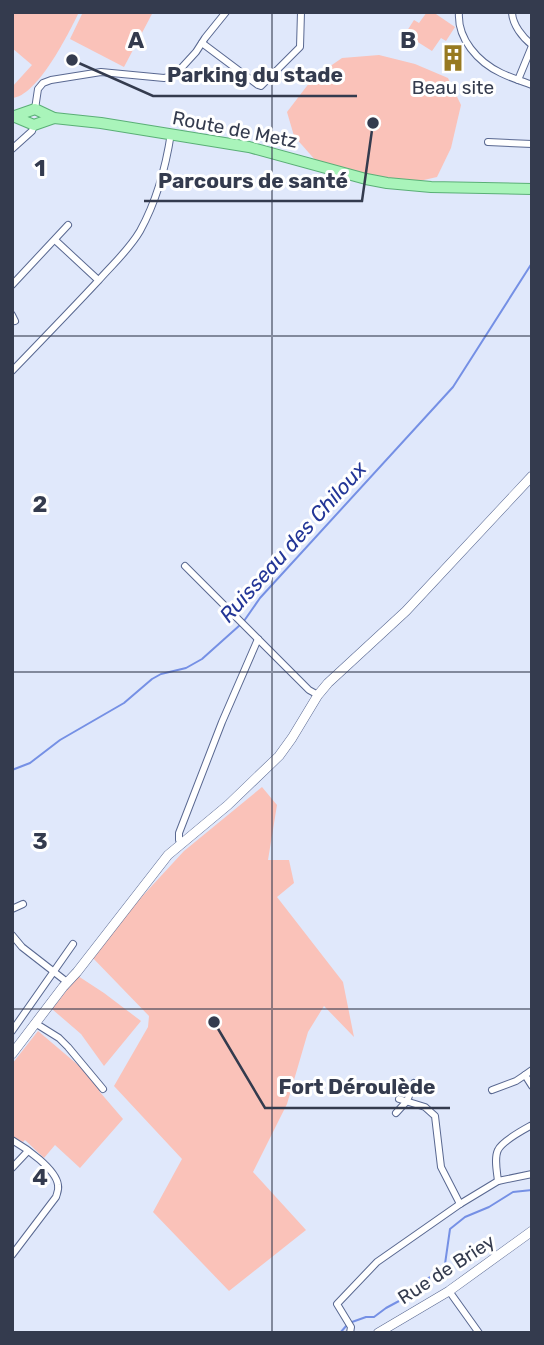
<svg xmlns="http://www.w3.org/2000/svg" width="544" height="1345" viewBox="0 0 544 1345" font-family="Rubik,sans-serif">
<style>
.green{fill:#fac2b9}
.lines{fill:none;stroke-linecap:round;stroke-linejoin:round}
.stream{stroke:#7590e5;stroke-width:2}
.street-casing{stroke:#596891;stroke-width:8}
.secondary-casing{stroke:#596891;stroke-width:10}
.primary-casing{stroke:#5aaf76;stroke-width:12}
.street{stroke:#fff;stroke-width:6}
.secondary{stroke:#fff;stroke-width:9}
.primary{stroke:#a9f4ba;stroke-width:10}
.grid{fill:none;stroke:#343b4e;stroke-width:2;stroke-opacity:0.55}
.labels{text-anchor:middle;stroke-width:6;stroke-linejoin:round;paint-order:stroke}
.poi-label{font-size:19px;fill:#343b4e;stroke:#fff}
.street-label{font-size:19px;fill:#343b4e;stroke:#fff}
.water-label{font-size:21px;font-style:italic;fill:#233697;stroke:#fff}
.grid-label{font-size:23px;text-anchor:middle;font-weight:bold;fill:#343b4e;stroke:#fff;stroke-width:6;stroke-linejoin:round;paint-order:stroke}
.leader{fill:none;stroke:#343b4e;stroke-width:2.5}
.callout-dot{fill:#343b4e;stroke:#fff;stroke-width:2.5}
.callout-label{font-size:21px;text-anchor:middle;font-weight:bold;fill:#343b4e;stroke:#fff;stroke-width:6;stroke-linejoin:round;paint-order:stroke}
</style>
<rect width="100%" height="100%" fill="#e0e8fb"/>
<g class="green">
<path d="M12 12H79C69 33 37 97 12 98V87L32 65 12 48Z"/>
<path d="M83 12H153L124 67 70 39Z"/>
<path d="M427 12H433L455 27 446 41 441 38 432 51 405 34 414 20 419 23Z"/>
<path d="M379 55 415 64 448 78 461 105 451 148 437 177 415 182 371 175 317 162 294 136 287 112 313 78 342 58Z"/>
<path d="M262 787 277 805 268 860H289L294 883 277 897 343 982 354 1037 324 1006 308 1032 287 1104 253 1172 306 1230 229 1291 153 1212 182 1159 114 1086 148 1027 149 1016 89 954 184 851Z"/>
<path d="M78 976 104 993 141 1021 104 1066 81 1034 52 1009Z"/>
<path d="M38 1031 84 1070 100 1089 99 1091 123 1119 80 1168 55 1145 44 1158 25 1140 23 1142 12 1137V1064Z"/>
</g>
<g class="lines">
<g class="stream">
<path d="M244 621 260 598 453 387 532 263"/>
<path d="M12 770 30 763 60 740 124 703 152 679 161 674 186 668 202 659 240 625"/>
<path d="M352 1322 366 1317H374L386 1308 399 1301 421 1282 440 1272 445 1264 450 1229 465 1217 489 1207 513 1192 532 1190"/>
<path d="M340 1333 347 1325"/>
</g>
<defs>
<g id="street">
<path d="M459 12C457 39 478 62 501 73 511 78 522 81 532 85"/>
<path d="M512 13C513 25 522 37 532 45"/>
<path d="M202 43 258 85 261 86 300 47 301 12"/>
<path d="M518 80 532 46"/>
<path d="M35 109 38 89 43 83 51 80 101 72 164 78 174 76 196 52 205 38 226 12"/>
<path d="M488 142 532 144"/>
<path d="M12 149 32 131 34 125"/>
<path d="M55 240 96 278"/>
<path d="M12 285 68 225"/>
<path d="M12 315 15 321"/>
<path d="M12 371C41 341 70 311 98 281 112 265 129 250 140 231 156 202 166 166 171 133"/>
<path d="M185 566 309 690 318 695"/>
<path d="M181 842 179 840V833L222 722 258 639"/>
<path d="M12 909 23 904"/>
<path d="M12 935 22 947 67 982"/>
<path d="M35 1023 59 1038 68 1047 103 1089"/>
<path d="M12 1031 73 944"/>
<path d="M532 1070 525 1075 532 1086"/>
<path d="M492 1090 516 1081 525 1075"/>
<path d="M399 1099 425 1107 435 1116 441 1167 460 1204"/>
<path d="M396 1113 407 1101 414 1083"/>
<path d="M532 1125C523 1130 502 1141 498 1150 494 1158 497 1172 498 1181L532 1174"/>
<path d="M12 1140C26 1148 56 1169 58 1185 59 1190 57 1193 56 1197L12 1255"/>
<path d="M12 1168 28 1151"/>
<path d="M449 1291 479 1333"/>
<path d="M350 1333 351 1327 337 1304 377 1262 460 1204 498 1181"/>
</g>
<g id="secondary">
<path d="M12 1054 63 987 77 972 168 855 228 805 279 756 292 738 318 695 328 683 406 611 532 476"/>
<path d="M378 1333 449 1291 532 1231"/>
</g>
<g id="primary">
<path d="M12 117 35 109 54 118 101 123 249 147 366 179 387 183 431 187 532 189"/>
<path d="M15 117 34 125 54 118"/>
</g>
</defs>
<use href="#street" class="street-casing"/>
<use href="#secondary" class="secondary-casing"/>
<use href="#primary" class="primary-casing"/>
<use href="#street" class="street"/>
<use href="#secondary" class="secondary"/>
<use href="#primary" class="primary"/>
</g>
<path class="grid" d="M272 12V1333M12 336H532M12 672H532M12 1009H532"/>
<defs>
<symbol id="building-bare" viewBox="-9 -9 18 18"><path d="M-4-6H4V6H1V3H-1V6H-4ZM-2.5-4.3h1.7v1.8h-1.7ZM.8-4.3h1.7v1.8H.8ZM-2.5-1h1.7V.8h-1.7ZM.8-1h1.7V.8H.8Z" fill="#977921" stroke="#fff" stroke-width="2.5" paint-order="stroke"/></symbol>
</defs>
<g fill-rule="evenodd">
<use href="#building-bare" x="434" y="39" width="38" height="38"/>
</g>
<g class="labels">
<g class="poi-label">
<text x="453" y="94">Beau site</text>
</g>
<g class="street-label">
<text transform="translate(235 129) rotate(11)" y="7">Route de Metz</text>
<text transform="translate(446 1269) rotate(-33)" y="7">Rue de Briey</text>
</g>
<g class="water-label">
<text transform="translate(293 542) rotate(-48)" y="7">Ruisseau des Chiloux</text>
</g>
</g>
<g class="grid-label">
<text x="136" y="48">A</text>
<text x="408" y="48">B</text>
<text x="40" y="176">1</text>
<text x="40" y="512">2</text>
<text x="40" y="849">3</text>
<text x="40" y="1185">4</text>
</g>
<path class="leader" d="M72 60L153 96H357M373 123L362 201H144M214 1022L265 1108H450"/>
<g class="callout-dot">
<circle cx="72" cy="60" r="7"/>
<circle cx="373" cy="123" r="7"/>
<circle cx="214" cy="1022" r="7"/>
</g>
<g class="callout-label">
<text x="255" y="82">Parking du stade</text>
<text x="253" y="188">Parcours de santé</text>
<text x="357" y="1094">Fort Déroulède</text>
</g>
<rect width="544" height="1345" fill="none" stroke="#343b4e" stroke-width="28"/>
</svg>
